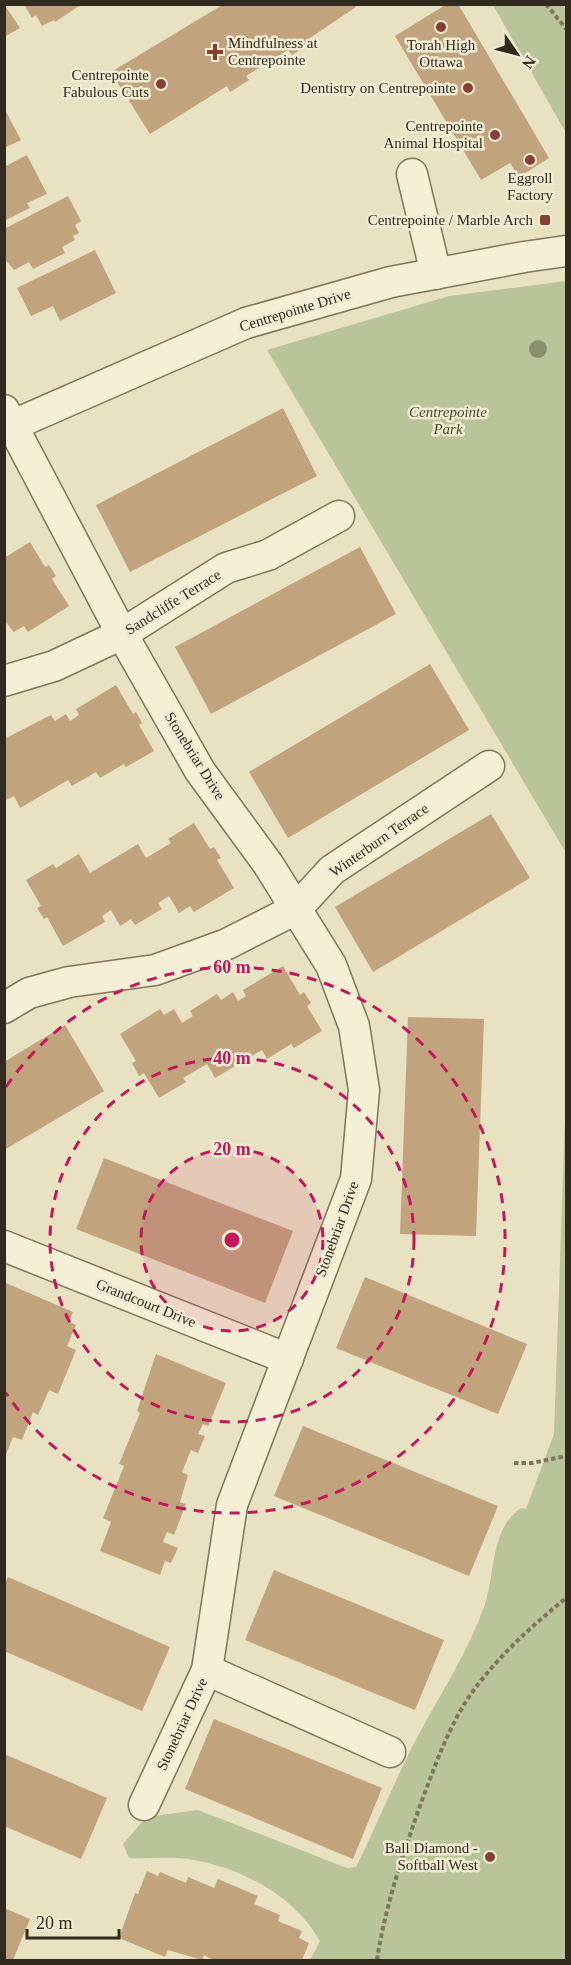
<svg xmlns="http://www.w3.org/2000/svg" width="571" height="1965" viewBox="0 0 571 1965" font-family="'Times New Roman',serif">
<style>
.green{fill:#b9c499}
.building{fill:#c1a37e}
.lines{fill:none;stroke-linecap:round;stroke-linejoin:round}
.minor-casing{stroke:#80745c;stroke-width:33}
.path{stroke:#80745c;stroke-width:4;stroke-dasharray:4.5 3;stroke-linecap:butt}
.minor{stroke:#f4efd5;stroke-width:30}
.tree{fill:#8a8f6e}
.ring{fill:none;stroke:#c2185b;stroke-width:3;stroke-dasharray:10 8}
.poi-dot{fill:#873f34;stroke:#f0ebd2;stroke-width:2}
.labels{text-anchor:middle;stroke-width:5;stroke-linejoin:round;paint-order:stroke}
.poi-label{font-size:15px;fill:#322a1f;stroke:#f0ebd2;text-anchor:end}
.street-label{font-size:15px;fill:#322a1f;stroke:#f0ebd2}
.park-label{font-size:15px;font-style:italic;fill:#3e4b28;stroke:#f0ebd2}
.centre{fill:#c2185b;stroke:#f0ebd2;stroke-width:3}
.ring-label{font-size:18px;text-anchor:middle;font-weight:bold;fill:#c2185b;stroke:#f0ebd2;stroke-width:5;stroke-linejoin:round;paint-order:stroke}
</style>
<rect width="100%" height="100%" fill="#e8e2c3"/>
<g class="green">
<path d="M493 5H566V133Z"/>
<path d="M566 281V853L267 350 449 296Z"/>
<path d="M566 1088V1960H310L320 1941C295 1897 244 1869 194 1860 173 1856 150 1859 129 1858L123 1844 141 1823 154 1816 198 1810 347 1868 356 1867C378 1823 396 1777 419 1734 441 1693 468 1651 484 1607 496 1574 489 1530 521 1508L526 1509 554 1434Z"/>
</g>
<g class="building">
<path d="M4 4 20 28 4 37Z"/>
<path d="M24 4H82L55 22 54 20 42 26 36 15 32 18Z"/>
<path d="M224 4H354L356 7 307 40 310 44 292 55 288 50 246 76 249 80 230 92 227 86 150 134 111 72Z"/>
<path d="M447 4H458L549 158 519 177 510 163 481 180 395 36Z"/>
<path d="M4 108 21 140 4 148Z"/>
<path d="M27 155 47 194 27 203 30 208 4 221V167Z"/>
<path d="M68 196 81 221 75 225 79 233 73 236 75 240 62 247 65 253 33 269 29 262 14 270 4 258V229Z"/>
<path d="M95 250 116 293 60 321 53 306 31 316 17 288Z"/>
<path d="M283 408 317 476 130 572 96 505Z"/>
<path d="M30 542 45 567 49 565 56 576 52 579 69 606 28 632 24 626 14 632 4 620V558Z"/>
<path d="M360 547 396 614 211 714 175 647Z"/>
<path d="M430 664 469 730 288 838 249 772Z"/>
<path d="M116 685 133 714 136 712 142 723 139 725 154 751 126 767 124 764 100 778 96 772 72 786 68 780 20 808 14 796 4 801V739L51 715 55 721 66 714 70 721 79 715 76 709Z"/>
<path d="M491 814 530 878 373 972 335 907Z"/>
<path d="M194 823 210 849 214 847 221 858 217 860 234 888 194 912 190 906 179 913 169 896 158 903 162 909 135 925 131 919 120 926 111 910 102 916 105 922 63 946 47 917 44 919 37 908 41 906 26 880 53 864 56 868 79 854 90 873 138 844 146 858 171 843 168 839Z"/>
<path d="M283 966 300 995 304 992 311 1003 307 1006 322 1031 294 1048 291 1044 267 1059 262 1050 215 1078 207 1064 183 1078 186 1082 159 1098 144 1073 139 1076 132 1063 136 1061 120 1034 160 1009 164 1015 174 1009 182 1023 193 1016 190 1011 217 994 221 1000 233 992 238 1001 246 996 243 990Z"/>
<path d="M408 1017 484 1019 476 1236 400 1234Z"/>
<path d="M65 1025 104 1091 4 1150V1062Z"/>
<path d="M104 1158 293 1231 265 1303 76 1229Z"/>
<path d="M365 1277 527 1344 498 1414 336 1348Z"/>
<path d="M6 1283 73 1312 69 1322 76 1325 67 1346 76 1350 58 1394 49 1390 38 1415 33 1412 22 1440 13 1437 5 1457Z"/>
<path d="M156 1354 226 1383 208 1426 203 1424 198 1434 205 1436 198 1453 191 1450 182 1472 188 1475 180 1502 186 1504 174 1535 167 1532 163 1542 178 1548 171 1563 165 1561 160 1575 100 1551 111 1522 103 1518 124 1466 119 1464 140 1413 137 1411Z"/>
<path d="M303 1426 498 1506 469 1576 274 1496Z"/>
<path d="M274 1570 444 1640 415 1710 245 1640Z"/>
<path d="M8 1577 170 1647 142 1711 4 1651V1586Z"/>
<path d="M214 1719 382 1788 353 1859 185 1789Z"/>
<path d="M4 1754 107 1798 81 1859 4 1826Z"/>
<path d="M147 1871 158 1876 160 1872 186 1883 188 1877 214 1888 218 1879 258 1896 254 1904 280 1915 278 1921 302 1931 299 1938 309 1943 302 1960H213L204 1955 202 1960 168 1950 165 1957 119 1938 135 1893 138 1894Z"/>
<path d="M4 1908 30 1919 13 1960H4Z"/>
</g>
<g class="lines">
<defs>
<g id="minor">
<path d="M412 174 436 274"/>
<path d="M4 410 122 634 200 771 268 864 331 965 354 1026 364 1090 356 1179 232 1505 207 1670 144 1805"/>
<path d="M4 429 246 323 391 282 524 257 566 251"/>
<path d="M4 681 54 666 122 634 226 568 268 555 339 516"/>
<path d="M4 1008 29 993 69 982 155 970 227 944 296 909 332 870 489 766"/>
<path d="M4 1246 288 1359"/>
<path d="M207 1670 390 1752"/>
</g>
</defs>
<use href="#minor" class="minor-casing"/>
<g class="path">
<path d="M546 4 566 29"/>
<path d="M514 1463H532L566 1456"/>
<path d="M377 1960C385 1907 403 1854 421 1803 438 1758 453 1713 484 1677 508 1647 537 1622 566 1598"/>
</g>
<use href="#minor" class="minor"/>
</g>
<circle class="tree" cx="538" cy="349" r="9"/>
<circle cx="232" cy="1240" r="91" fill="#c2185b" fill-opacity=".12"/>
<g class="ring">
<circle cx="232" cy="1240" r="91"/>
<circle cx="232" cy="1240" r="182"/>
<path d="M6 1087A273 273 0 1 1 6 1393"/>
</g>
<g class="poi-dot">
<circle cx="441" cy="27" r="6"/>
<path d="M212 43h6v6h6v6h-6v6h-6v-6h-6v-6h6z"/>
<circle cx="161" cy="84" r="6"/>
<circle cx="468" cy="88" r="6"/>
<circle cx="495" cy="135" r="6"/>
<circle cx="530" cy="160" r="6"/>
<rect x="539" y="214" width="12" height="12" rx="3"/>
<circle cx="490" cy="1857" r="6"/>
</g>
<g class="labels">
<g class="poi-label">
<text x="228" y="48" text-anchor="start">Mindfulness at<tspan x="228" dy="17">Centrepointe</tspan></text>
<text x="441" y="50" text-anchor="middle">Torah High<tspan x="441" dy="17">Ottawa</tspan></text>
<text x="149" y="80">Centrepointe<tspan x="149" dy="17">Fabulous Cuts</tspan></text>
<text x="456" y="93">Dentistry on Centrepointe</text>
<text x="483" y="131">Centrepointe<tspan x="483" dy="17">Animal Hospital</tspan></text>
<text x="530" y="183" text-anchor="middle">Eggroll<tspan x="530" dy="17">Factory</tspan></text>
<text x="533" y="225">Centrepointe / Marble Arch</text>
<text x="478" y="1853">Ball Diamond -<tspan x="478" dy="17">Softball West</tspan></text>
</g>
<g class="street-label">
<text transform="translate(295 310) rotate(-17)" y="5">Centrepointe Drive</text>
<text transform="translate(173 602) rotate(-32)" y="5">Sandcliffe Terrace</text>
<text transform="translate(195 756) rotate(58)" y="5">Stonebriar Drive</text>
<text transform="translate(379 840) rotate(-35)" y="5">Winterburn Terrace</text>
<text transform="translate(337 1229) rotate(-70)" y="5">Stonebriar Drive</text>
<text transform="translate(146 1303) rotate(22)" y="5">Grandcourt Drive</text>
<text transform="translate(182 1724) rotate(-65)" y="5">Stonebriar Drive</text>
</g>
<g class="park-label">
<text x="448" y="417">Centrepointe<tspan x="448" dy="17">Park</tspan></text>
</g>
</g>
<circle cx="232" cy="1240" r="9" class="centre"/>
<g class="ring-label">
<text x="232" y="973">60 m</text>
<text x="232" y="1064">40 m</text>
<text x="232" y="1155">20 m</text>
</g>
<rect width="571" height="1965" fill="none" stroke="#322a1f" stroke-width="12"/>
<g transform="translate(517 54) rotate(125)" stroke="#f0ebd2" stroke-width="4.5" paint-order="stroke">
<path d="M0-4.5L10 22L0 15L-10 22Z" fill="#322a1f"/>
<text y="-9" font-size="16" font-weight="bold" text-anchor="middle" fill="#322a1f">N</text>
</g>
<path d="M27 1929v9h92v-9" fill="none" stroke="#322a1f" stroke-width="3"/>
<text x="36" y="1929" font-size="18" fill="#322a1f" stroke="#f0ebd2" stroke-width="4.5" paint-order="stroke">20 m</text>
</svg>
